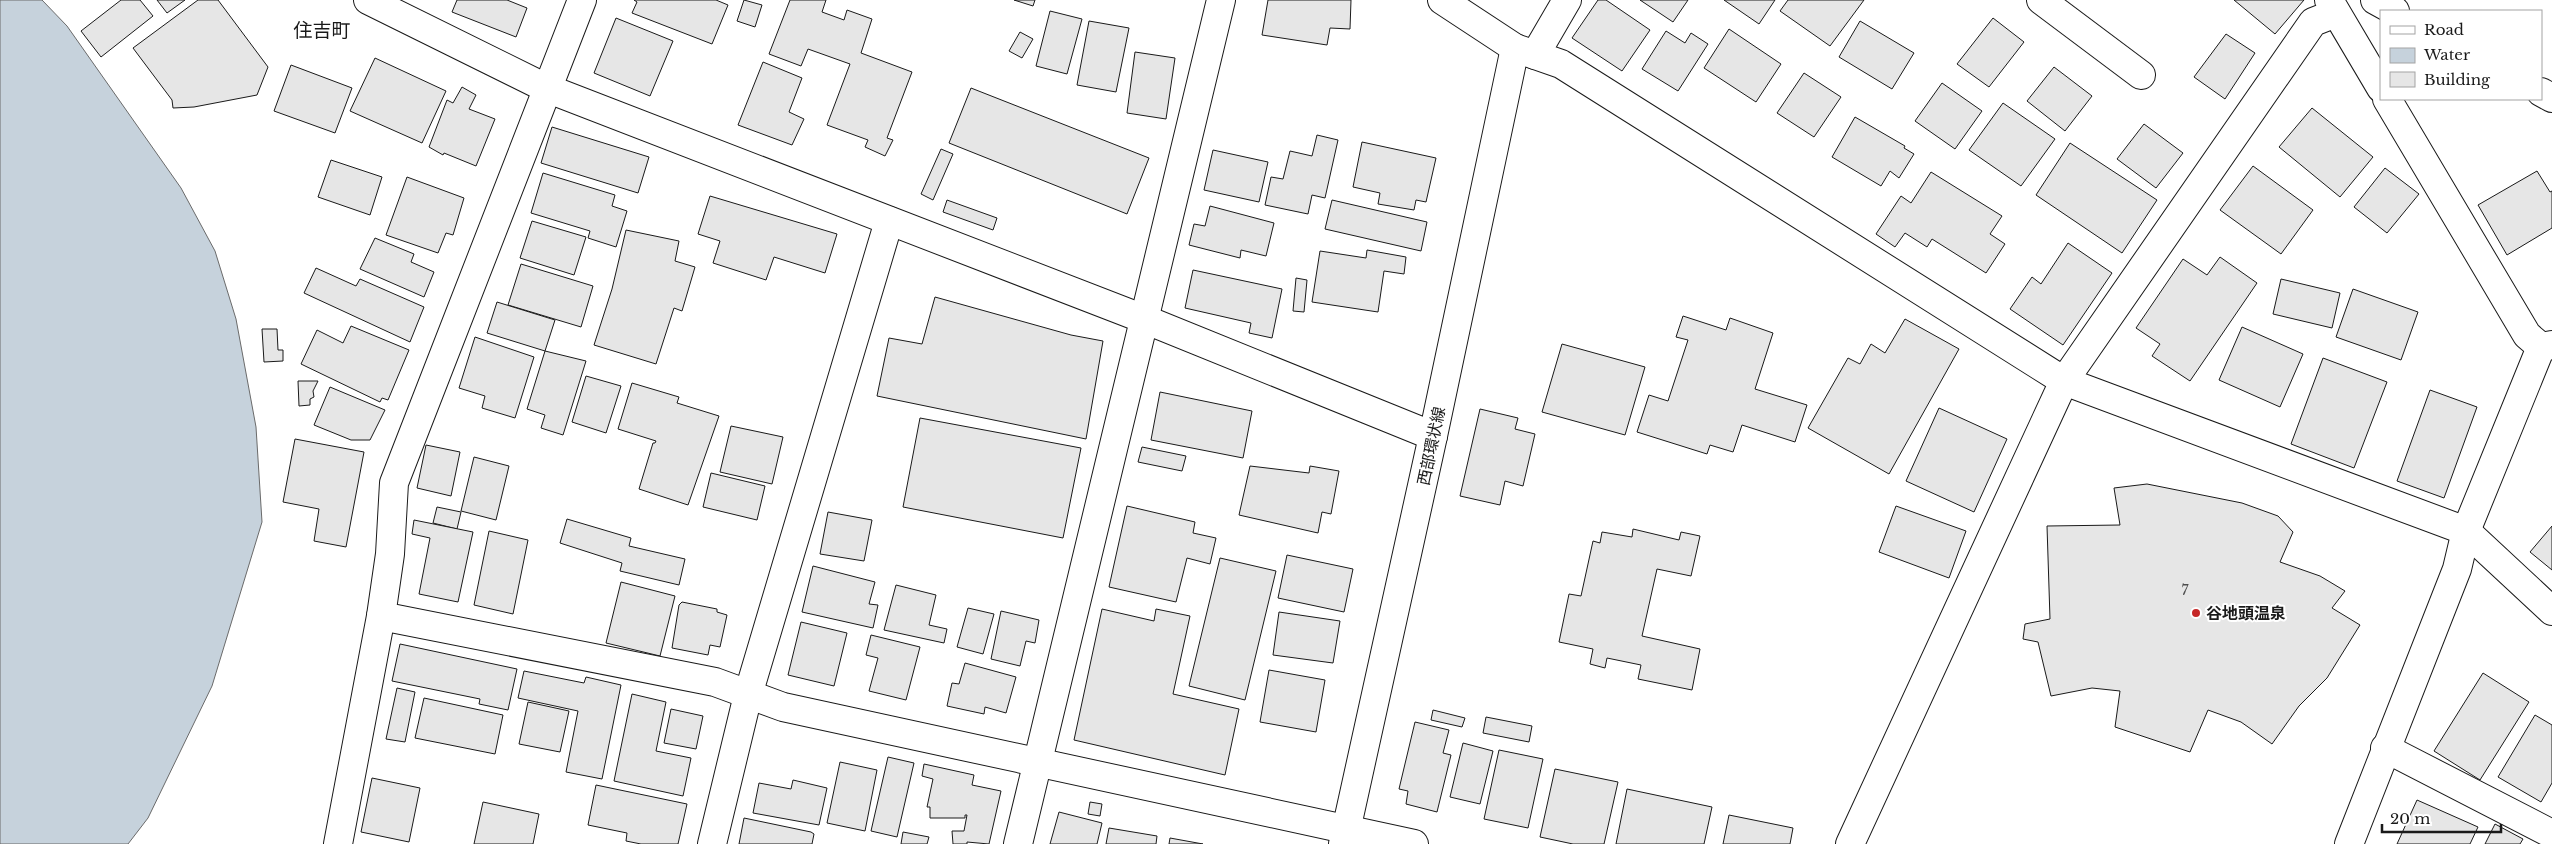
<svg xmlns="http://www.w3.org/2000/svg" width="2552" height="844" viewBox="0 0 2552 844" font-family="'Libre Baskerville','Noto Sans JP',serif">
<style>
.water{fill:#c6d2dc;stroke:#6a6a6a}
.building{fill:#e6e6e6;stroke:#1a1a1a}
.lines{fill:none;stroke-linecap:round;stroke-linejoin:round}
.minor-casing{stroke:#1a1a1a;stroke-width:30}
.tertiary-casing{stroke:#1a1a1a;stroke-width:30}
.minor{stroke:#fff;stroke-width:28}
.tertiary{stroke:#fff;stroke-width:28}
.poi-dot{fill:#c62828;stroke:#fff;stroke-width:2}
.labels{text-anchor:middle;stroke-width:4;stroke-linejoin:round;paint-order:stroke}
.number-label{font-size:14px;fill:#4d4d4d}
.street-label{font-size:16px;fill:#1a1a1a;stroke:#fff}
.poi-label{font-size:16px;font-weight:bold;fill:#1a1a1a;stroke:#fff;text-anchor:start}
.quarter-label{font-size:19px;fill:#1a1a1a;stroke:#fff}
</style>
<rect width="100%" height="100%" fill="#fff"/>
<path class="water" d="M0 0H42L67 26 181 188 215 251 236 319 256 427 262 522 212 686 148 818 128 844H0Z"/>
<g class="building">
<path d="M121 0H140L153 16 101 57 81 31Z"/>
<path d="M157 0H185L167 13Z"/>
<path d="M198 0H218L268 67 257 95 194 107 173 108 172 100 133 48Z"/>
<path d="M457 0H507L527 8 516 37 452 12Z"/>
<path d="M634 0H716L728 5 712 44 632 13 637 2Z"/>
<path d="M744 0 762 5 755 27 737 21Z"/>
<path d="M790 0H826L822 12 844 20 847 10 872 19 861 53 912 72 887 138 893 140 885 156 865 147 868 140 827 125 850 64 808 49 801 66 769 54Z"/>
<path d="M1014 0H1035L1033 6Z"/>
<path d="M1268 0H1351L1350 29 1330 28 1327 45 1262 35Z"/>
<path d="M1598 0H1606L1650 30 1622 71 1572 38Z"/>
<path d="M1640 0H1688L1673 22Z"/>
<path d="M1724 0H1775L1759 24Z"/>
<path d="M1788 0H1864L1830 46 1780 11Z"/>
<path d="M2234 0H2304L2275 34Z"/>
<path d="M1050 11 1082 19 1067 74 1036 66Z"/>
<path d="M616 18 673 41 650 96 594 73Z"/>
<path d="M1993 18 2024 42 1989 87 1957 64Z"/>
<path d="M1089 21 1129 28 1116 92 1077 85Z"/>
<path d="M1860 21 1914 53 1892 89 1839 57Z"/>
<path d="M1729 29 1781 64 1756 102 1704 68Z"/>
<path d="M1666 31 1685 43 1691 33 1708 44 1678 91 1642 69Z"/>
<path d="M1020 32 1033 39 1022 58 1009 51Z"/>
<path d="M2226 34 2255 53 2225 99 2194 77Z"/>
<path d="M1135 52 1175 58 1166 119 1127 113Z"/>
<path d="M375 58 446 91 422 143 350 111Z"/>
<path d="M763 62 802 78 789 112 804 119 792 145 738 125Z"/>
<path d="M291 65 352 88 335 133 274 111Z"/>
<path d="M2054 67 2092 96 2065 131 2027 101Z"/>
<path d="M1804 73 1841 97 1814 137 1777 113Z"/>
<path d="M1942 83 1982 111 1955 149 1915 121Z"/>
<path d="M462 87 476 95 469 109 495 119 476 166 444 153 443 155 429 147 447 100 453 103Z"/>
<path d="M971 88 1149 158 1127 214 949 143Z"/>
<path d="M2003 103 2055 139 2021 186 1969 150Z"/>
<path d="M2312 108 2373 157 2340 197 2279 147Z"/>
<path d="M1855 117 1905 146 1904 148 1914 154 1899 178 1890 171 1881 186 1832 157Z"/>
<path d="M2144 124 2183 153 2156 188 2117 159Z"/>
<path d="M552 127 649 157 638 193 541 163Z"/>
<path d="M1317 135 1338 140 1325 198 1312 195 1308 214 1265 205 1271 177 1283 179 1290 151 1312 156Z"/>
<path d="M1362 142 1436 158 1426 202 1416 200 1414 210 1378 204 1380 193 1353 187Z"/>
<path d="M2070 143 2157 200 2122 253 2036 195Z"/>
<path d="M941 149 953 154 933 200 921 194Z"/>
<path d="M1213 150 1268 162 1259 202 1204 190Z"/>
<path d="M331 160 382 177 370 215 318 197Z"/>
<path d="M2253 166 2313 210 2281 254 2220 210Z"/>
<path d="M2385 168 2419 194 2387 233 2354 207Z"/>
<path d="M2537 171 2550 192 2552 191V228L2507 255 2478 205Z"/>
<path d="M1931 172 2002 216 1990 234 2005 244 1986 273 1932 239 1927 247 1905 233 1895 247 1876 234 1901 196 1911 203Z"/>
<path d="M543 173 615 195 612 206 627 211 616 247 588 238 590 231 531 213Z"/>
<path d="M407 177 464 198 453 235 446 233 438 253 386 235Z"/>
<path d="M710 196 837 234 825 273 774 257 766 280 713 263 720 241 698 234Z"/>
<path d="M947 200 997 218 993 230 943 212Z"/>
<path d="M1332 200 1427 222 1421 251 1325 229Z"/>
<path d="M1210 206 1274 223 1266 256 1241 250 1240 258 1189 245 1194 224 1205 226Z"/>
<path d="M532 221 586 237 574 275 520 258Z"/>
<path d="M626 230 679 241 675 261 695 267 682 311 674 308 656 364 594 345 612 289Z"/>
<path d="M375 238 414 254 411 262 434 272 424 297 360 269Z"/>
<path d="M2068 243 2112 273 2063 345 2010 309 2032 277 2041 284Z"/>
<path d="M1367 250 1406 257 1404 274 1384 271 1378 312 1312 302 1320 251 1366 258Z"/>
<path d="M2220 257 2257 283 2190 381 2152 356 2160 344 2136 328 2183 259 2207 275Z"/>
<path d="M521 264 593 286 581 327 508 305Z"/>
<path d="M316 268 356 286 360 279 424 307 410 342 304 293Z"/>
<path d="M1193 270 1282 289 1272 338 1249 333 1251 323 1185 308Z"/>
<path d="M1296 278 1307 280 1304 312 1293 311Z"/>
<path d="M2281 279 2340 293 2332 328 2273 314Z"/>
<path d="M2353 289 2418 312 2401 360 2336 337Z"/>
<path d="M935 297 1071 335 1103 341 1086 439 877 396 889 338 922 344Z"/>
<path d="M497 302 555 320 545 351 487 333Z"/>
<path d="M1683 316 1726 330 1730 318 1773 333 1755 389 1807 405 1795 442 1742 425 1733 452 1710 445 1707 454 1637 432 1649 395 1668 401 1688 340 1676 337Z"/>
<path d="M1905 319 1959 349 1889 474 1808 428 1848 358 1860 364 1871 344 1885 353Z"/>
<path d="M351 326 409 350 388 400 382 398 380 402 301 364 317 330 343 343Z"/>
<path d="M2242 327 2303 354 2280 407 2219 380Z"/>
<path d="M262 329H277L278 350H283V361L264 362Z"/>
<path d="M475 337 534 357 515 418 482 408 485 396 459 388Z"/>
<path d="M1562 344 1645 367 1625 435 1542 412Z"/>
<path d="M545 351 586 361 563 435 541 428 545 415 527 409Z"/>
<path d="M2323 358 2387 382 2354 468 2291 444Z"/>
<path d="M586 376 621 386 606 433 572 422Z"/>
<path d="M298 381H318L313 391 314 397 310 399V405L299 406Z"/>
<path d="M632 383 679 397 677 403 719 416 688 505 639 489 653 443H655L656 441 618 429Z"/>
<path d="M330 387 385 410 370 440H351L314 425Z"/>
<path d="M2430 390 2477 407 2444 498 2397 481Z"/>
<path d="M1160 392 1252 411 1243 458 1151 440Z"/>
<path d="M1939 408 2007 439 1974 512 1906 481Z"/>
<path d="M1480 409 1518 418 1515 429 1535 434 1523 486 1505 481 1500 505 1460 496Z"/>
<path d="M920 418 1081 448 1063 538 903 507Z"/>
<path d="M731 426 783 437 772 484 720 472Z"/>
<path d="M295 439 364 452 346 547 314 541 319 509 283 502Z"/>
<path d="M426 445 460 452 451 496 417 488Z"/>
<path d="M1142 447 1186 456 1182 471 1138 462Z"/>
<path d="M474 457 509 466 496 520 461 511Z"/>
<path d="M1250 466 1309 473 1310 466 1339 471 1331 514 1322 512 1318 533 1239 515Z"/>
<path d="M711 473 765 486 757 520 703 507Z"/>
<path d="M2147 484 2242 503 2278 516 2293 532 2280 562 2320 576 2345 591 2332 608 2360 625 2327 678 2299 706 2272 744 2241 722 2208 710 2190 752 2115 727 2120 691 2092 688 2051 696 2038 642 2023 639 2025 624 2050 619 2047 526 2120 525 2114 488Z"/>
<path d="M1127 506 1195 522 1193 533 1216 538 1210 564 1187 558 1176 602 1109 587Z"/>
<path d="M1896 506 1966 531 1949 578 1879 552Z"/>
<path d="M437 507 461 512 457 529 433 523Z"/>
<path d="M828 512 872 520 864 561 820 554Z"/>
<path d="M567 519 631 538 629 546 685 559 679 585 620 571 622 563 560 543Z"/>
<path d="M414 520 473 532 458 602 419 594 430 538 412 534Z"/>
<path d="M2552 526V570L2530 552Z"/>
<path d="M1633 529 1679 540 1681 532 1700 536 1691 576 1657 569 1642 636 1700 649 1692 690 1638 679 1641 665 1607 658 1605 668 1590 664 1593 649 1559 642 1569 594 1581 596 1593 541 1600 543 1602 532 1632 537Z"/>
<path d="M489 531 528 540 513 614 474 605Z"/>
<path d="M1287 555 1353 569 1344 612 1278 598Z"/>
<path d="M1220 558 1276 571 1245 700 1189 686Z"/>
<path d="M813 566 875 582 869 604 878 605 873 628 802 612Z"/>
<path d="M621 582 675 596 660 656 606 643Z"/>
<path d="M896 585 936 595 929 625 947 629 944 643 884 630Z"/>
<path d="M682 602 717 609V612L727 615 720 647 710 645 708 655 672 648 679 605Z"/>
<path d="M968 608 994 614 983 654 957 647Z"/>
<path d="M1102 609 1154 621 1156 609 1190 616 1173 694 1239 709 1225 775 1074 740Z"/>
<path d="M1001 611 1039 620 1035 643 1026 641 1020 666 991 659Z"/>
<path d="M1279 612 1340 621 1333 663 1273 655Z"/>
<path d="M801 622 847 633 834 686 788 675Z"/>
<path d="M871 635 920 647 906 700 869 691 878 658 866 655Z"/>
<path d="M400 644 517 669 508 710 479 704 480 699 392 681Z"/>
<path d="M965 663 1016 677 1006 713 985 707 984 714 947 706 952 683 959 684Z"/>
<path d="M1269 670 1325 680 1316 732 1260 722Z"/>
<path d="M524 671 584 683 586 677 621 685 602 779 566 772 578 711 518 698Z"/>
<path d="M2483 673 2529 702 2480 780 2434 751Z"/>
<path d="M397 688 415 692 405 742 386 739Z"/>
<path d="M632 694 666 702 656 751 691 758 683 796 614 781Z"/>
<path d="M424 698 503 715 495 754 415 738Z"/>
<path d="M528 702 569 711 560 752 519 744Z"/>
<path d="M671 709 703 716 696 749 664 743Z"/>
<path d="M1433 710 1465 718 1462 727 1431 720Z"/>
<path d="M2535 715 2552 725V783L2541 802 2498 777Z"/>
<path d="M1486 717 1532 726 1529 742 1483 733Z"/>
<path d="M1415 722 1449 730 1443 753 1451 755 1437 812 1406 804 1408 791 1399 789Z"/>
<path d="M1463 743 1493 751 1480 804 1450 797Z"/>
<path d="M1499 750 1543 759 1528 828 1484 819Z"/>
<path d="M888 757 914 763 897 837 871 831Z"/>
<path d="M840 762 877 770 865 831 827 823Z"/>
<path d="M924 764 974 775 972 785 1001 791 989 844 967 842V844H953L952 831H964L967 815H965V818H930V807H927L933 779 922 776Z"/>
<path d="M1555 769 1618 782 1604 844H1573L1540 837Z"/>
<path d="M372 778 420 788 409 842 361 832Z"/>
<path d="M793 780 827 788 819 825 753 813 759 783 791 789Z"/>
<path d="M596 785 687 804 678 844H641L626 841 627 833 588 825Z"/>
<path d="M1627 789 1712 807 1704 844H1616Z"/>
<path d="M2417 800 2478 827 2470 844H2397Z"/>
<path d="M483 802 539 814 533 844H474Z"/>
<path d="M1090 802 1102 804 1100 816 1088 814Z"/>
<path d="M1059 812 1102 823 1097 844H1050Z"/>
<path d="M1729 815 1793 828 1790 844H1723Z"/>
<path d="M744 818 811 832 814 834 812 844H739Z"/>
<path d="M2495 824 2523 839 2520 844H2485Z"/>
<path d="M1109 828 1157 836 1156 844H1106Z"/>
<path d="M903 832 929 837 927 844H901Z"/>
<path d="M1170 838 1203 844H1169Z"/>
</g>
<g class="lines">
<defs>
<g id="minor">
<path d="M368 0 546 88 1144 319 1433 436"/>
<path d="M1442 0 1515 48 1561 64 2064 381 2466 531 2552 611"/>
<path d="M2041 0 2141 75"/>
<path d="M2329 0 2381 88"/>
<path d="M2375 0 2395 11"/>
<path d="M1535 55 1567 0"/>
<path d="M2541 92 2552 98"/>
<path d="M2387 99 2527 335 2541 347 2552 345"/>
<path d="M2466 531 2541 347"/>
<path d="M381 616 715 682 783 707 1414 844"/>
<path d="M2385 748 2552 834"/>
<path d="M338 844 381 616 390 554 394 483 582 0"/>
<path d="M712 844 748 695 889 221"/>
<path d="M1018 844 1221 0"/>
<path d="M1850 844 2064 381 2313 22 2336 13"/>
</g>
<g id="tertiary">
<path d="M1343 844 1433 436 1515 48"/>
<path d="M2349 844 2457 569 2466 531"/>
</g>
</defs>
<use href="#minor" class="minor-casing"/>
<use href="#tertiary" class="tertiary-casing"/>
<use href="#minor" class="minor"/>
<use href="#tertiary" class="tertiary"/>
</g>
<circle class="poi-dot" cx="2196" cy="613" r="5"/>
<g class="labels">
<g class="number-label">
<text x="2185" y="595">7</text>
</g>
<g class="street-label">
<text transform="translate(1431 446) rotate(-78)" y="6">西部環状線</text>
</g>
<g class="poi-label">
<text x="2206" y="619">谷地頭温泉</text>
</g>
<g class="quarter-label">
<text x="322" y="37">住吉町</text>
</g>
</g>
<rect x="2380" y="10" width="162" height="90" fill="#ffffff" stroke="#a3a3a3"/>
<rect x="2390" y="26" width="25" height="8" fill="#ffffff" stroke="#a3a3a3"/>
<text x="2424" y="35" font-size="15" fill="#1a1a1a">Road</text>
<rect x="2390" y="48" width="25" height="15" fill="#c6d2dc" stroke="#a3a3a3"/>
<text x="2424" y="60" font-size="15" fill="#1a1a1a">Water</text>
<rect x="2390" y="72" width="25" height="15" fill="#e6e6e6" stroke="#a3a3a3"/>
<text x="2424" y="85" font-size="15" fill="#1a1a1a">Building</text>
<path d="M2382 824v8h119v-8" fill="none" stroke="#1a1a1a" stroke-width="2.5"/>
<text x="2390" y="824" font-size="15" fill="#1a1a1a" stroke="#ffffff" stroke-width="4" paint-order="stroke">20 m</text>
</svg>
